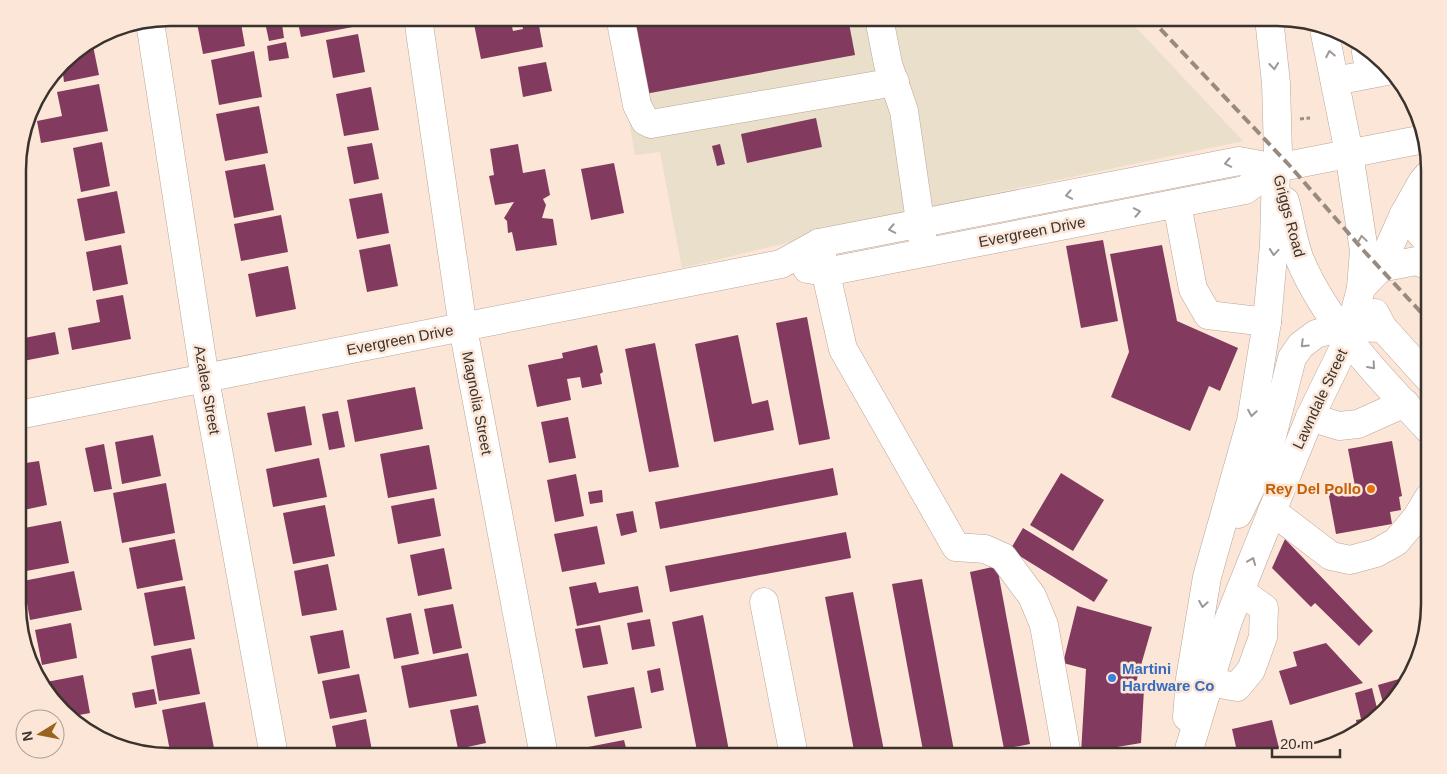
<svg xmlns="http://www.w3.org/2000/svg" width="1447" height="774" viewBox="0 0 1447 774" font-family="Arial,sans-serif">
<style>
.industrial{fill:#e9dfca}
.building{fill:#823b5f}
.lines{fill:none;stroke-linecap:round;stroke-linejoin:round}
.minor-casing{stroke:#baa698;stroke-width:29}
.major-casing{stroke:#baa698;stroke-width:29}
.path{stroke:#9c8e83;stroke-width:3;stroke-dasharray:4 2.5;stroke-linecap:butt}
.minor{stroke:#fff;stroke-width:28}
.major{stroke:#fff;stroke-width:28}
.rail{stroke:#998a80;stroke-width:4;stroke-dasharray:10 5;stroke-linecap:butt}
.oneway{stroke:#9c9896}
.food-dot{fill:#e8710a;stroke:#fbe6d7;stroke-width:2}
.shop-dot{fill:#3f7fe0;stroke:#fbe6d7;stroke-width:2}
.labels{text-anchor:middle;stroke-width:5;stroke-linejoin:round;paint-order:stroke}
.street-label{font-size:15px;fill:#3a322d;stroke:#fbe6d7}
.food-label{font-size:15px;font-weight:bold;fill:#c56008;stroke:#fbe6d7;text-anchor:end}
.shop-label{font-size:15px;font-weight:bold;fill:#366cbe;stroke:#fbe6d7;text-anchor:start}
.rim{fill:none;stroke:#3a322d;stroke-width:2.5}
</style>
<rect width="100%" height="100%" fill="#fbe6d7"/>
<path class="industrial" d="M611 18H1127L1243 141 994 193 682 268 660 152 635 155Z"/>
<g class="building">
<path d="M196 18H240L245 46 203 54Z"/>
<path d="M297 18H367L368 24 301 37Z"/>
<path d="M482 18H510L513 31 523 29 522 23 538 20 543 47 481 59 473 19Z"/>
<path d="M673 18H848L855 55 645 94 632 25Z"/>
<path d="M282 24 284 38 269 41 266 27Z"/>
<path d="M358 34 365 72 333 78 326 40Z"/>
<path d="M92 41 99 75 64 82 62 66 69 56Z"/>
<path d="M286 42 289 58 269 61 267 46Z"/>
<path d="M254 51 262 97 219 105 211 60Z"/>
<path d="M546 62 552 91 523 97 518 67Z"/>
<path d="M99 84 108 131 41 143 37 121 62 116 57 92Z"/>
<path d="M371 87 379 130 344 136 336 94Z"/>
<path d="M259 106 268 153 225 161 216 114Z"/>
<path d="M816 118 822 147 747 163 741 134Z"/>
<path d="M102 142 110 186 81 192 73 148Z"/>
<path d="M372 143 379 179 354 184 347 147Z"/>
<path d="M518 144 523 173 545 169 550 195 543 199 546 205 542 218 553 219 557 245 516 251 512 232 508 233 507 221 504 218 514 202 495 205 489 176 494 175 490 149Z"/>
<path d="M720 144 725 164 717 166 712 146Z"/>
<path d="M614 163 624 213 591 220 581 169Z"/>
<path d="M265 164 274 210 234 218 225 171Z"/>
<path d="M117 191 125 233 85 241 77 199Z"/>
<path d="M382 193 389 233 357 239 349 199Z"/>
<path d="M281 215 288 252 241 261 234 224Z"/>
<path d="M1103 240 1118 321 1081 328 1066 246Z"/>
<path d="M390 244 398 286 367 292 359 250Z"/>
<path d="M121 245 128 284 93 291 86 252Z"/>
<path d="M1162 245 1177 321 1238 348 1220 391 1209 386 1190 431 1111 397 1129 352 1110 254Z"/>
<path d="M288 266 296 309 256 317 248 274Z"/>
<path d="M123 295 131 339 72 350 68 328 100 322 96 300Z"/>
<path d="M807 317 830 439 799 445 776 323Z"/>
<path d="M18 318H21L24 338 55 332 59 354 18 362Z"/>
<path d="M738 335 752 404 768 400 774 430 714 442 695 344Z"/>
<path d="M655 343 679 467 649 472 625 349Z"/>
<path d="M597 345 603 372 600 374 602 384 582 388 580 377 567 379 571 400 537 407 528 365 563 358 562 353Z"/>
<path d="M415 387 423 429 355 442 347 400Z"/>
<path d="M305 406 312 445 275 452 267 413Z"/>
<path d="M338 411 345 447 329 450 322 414Z"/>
<path d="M568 417 576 458 549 463 541 422Z"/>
<path d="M153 435 161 476 122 484 115 442Z"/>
<path d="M1392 441 1402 496 1399 497 1401 510 1390 512 1392 524 1336 534 1328 491 1355 486 1348 449Z"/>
<path d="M104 444 112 489 94 492 85 448Z"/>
<path d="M429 445 437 489 388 498 380 454Z"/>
<path d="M319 458 327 497 273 507 266 469Z"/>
<path d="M39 461 47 505 19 511V464Z"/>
<path d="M833 468 838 495 660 529 655 502Z"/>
<path d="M1061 473 1104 500 1073 551 1030 525Z"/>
<path d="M576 474 584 516 555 522 547 480Z"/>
<path d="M166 483 175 533 122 543 113 493Z"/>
<path d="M602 490 603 502 590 504 588 492Z"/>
<path d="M434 498 441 536 398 544 391 506Z"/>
<path d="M325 505 335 556 293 564 283 513Z"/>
<path d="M633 511 637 532 621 536 616 514Z"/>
<path d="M61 521 69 563 21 572 19 559V529Z"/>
<path d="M597 526 605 564 562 572 554 534Z"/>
<path d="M1023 528 1108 580 1094 602 1010 550Z"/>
<path d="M846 532 851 558 670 592 665 566Z"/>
<path d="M175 539 183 580 137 589 129 548Z"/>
<path d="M1285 539 1373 631 1359 646 1315 603 1311 607 1272 568Z"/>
<path d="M444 548 452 589 418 596 410 555Z"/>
<path d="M328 564 337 610 302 616 294 571Z"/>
<path d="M997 566 1030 744 1004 749 970 572Z"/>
<path d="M74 571 82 610 30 620 23 581Z"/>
<path d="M922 579 955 756H924L892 584Z"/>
<path d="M596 582 599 593 638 586 643 612 577 626 569 587Z"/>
<path d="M185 586 195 639 154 646 144 593Z"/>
<path d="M853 592 885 756H855L825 597Z"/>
<path d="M453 604 462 648 433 654 424 609Z"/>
<path d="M1077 606 1152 627 1135 686 1144 689 1141 743 1081 753 1086 669 1063 663Z"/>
<path d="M411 613 419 654 394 659 386 618Z"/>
<path d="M703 615 730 756H698L672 622Z"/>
<path d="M650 619 655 646 632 650 627 623Z"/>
<path d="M71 623 77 658 42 665 35 630Z"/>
<path d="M600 625 608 664 583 668 575 629Z"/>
<path d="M343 630 350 668 318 674 310 636Z"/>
<path d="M1326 643 1363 683 1290 705 1279 671 1297 666 1293 652Z"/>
<path d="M191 648 200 694 159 701 151 656Z"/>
<path d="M468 653 477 696 409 708 401 666Z"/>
<path d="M660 668 664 690 651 693 647 671Z"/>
<path d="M359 674 367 712 330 719 322 681Z"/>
<path d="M83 675 90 713 74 716 43 689 41 683Z"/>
<path d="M1399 679 1401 685 1384 706 1378 685Z"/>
<path d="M634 687 642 728 595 737 587 696Z"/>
<path d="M1372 688 1378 712 1363 728 1358 730 1356 720 1361 719 1355 693Z"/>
<path d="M154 689 157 704 135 708 132 693Z"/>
<path d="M205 702 214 748 171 756 162 710Z"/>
<path d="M478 705 486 743 458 749 450 710Z"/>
<path d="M366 719 373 756H338L332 726Z"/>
<path d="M1272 720 1281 756H1238L1232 729Z"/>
<path d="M624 740 628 756H590L588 747Z"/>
<path d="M673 749 674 756H638V755Z"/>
</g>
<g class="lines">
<defs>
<g id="minor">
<path d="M418 18 463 328 544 756"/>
<path d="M624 18 622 27 637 105 645 121 651 124 895 82"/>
<path d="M879 18 888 64 904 111 923 242"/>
<path d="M150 22 205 379 274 756"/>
<path d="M1366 52 1370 74"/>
<path d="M1335 81 1387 71"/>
<path d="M1177 204 1193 289 1208 315 1267 322"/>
<path d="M1404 214 1428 242"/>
<path d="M819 243 843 349 956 547 985 549 1003 557 1032 596 1044 625 1067 756"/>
<path d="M1380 268 1416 261 1429 266"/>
<path d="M807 269 826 272 1245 190 1276 168"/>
<path d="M1361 288 1380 268 1404 214 1422 182 1428 175"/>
<path d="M18 415 781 264 819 243 1239 161 1276 168 1424 139"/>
<path d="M1310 417 1339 426 1358 424 1405 403"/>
<path d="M1272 511 1331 556 1350 560 1376 553 1396 542 1417 517 1429 497"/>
<path d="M764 602 794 756"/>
<path d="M1209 682 1237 687 1251 670 1263 637 1264 608 1240 591"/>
</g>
<g id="major">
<path d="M1285 201C1290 220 1293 242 1300 260 1327 324 1382 380 1429 430"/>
<path d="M1375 313 1383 328 1429 379"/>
<path d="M1238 514 1268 452 1292 358 1301 345 1316 334 1340 327 1383 328"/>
<path d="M1187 717 1190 679 1207 577 1251 421 1267 322 1274 245 1276 168 1278 154 1276 83 1269 18"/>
<path d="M1187 756 1228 621 1310 417 1348 339 1361 288 1364 251 1349 153 1324 29"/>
</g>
</defs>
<use href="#minor" class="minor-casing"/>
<use href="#major" class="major-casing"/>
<path class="path" d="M1300 119 1310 118"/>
<use href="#minor" class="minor"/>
<use href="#major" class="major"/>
<path class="rail" d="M1150 18 1290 166 1364 251 1429 321"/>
</g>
<defs><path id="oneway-chevron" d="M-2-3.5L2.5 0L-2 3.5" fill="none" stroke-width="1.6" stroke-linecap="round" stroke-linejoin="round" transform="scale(1.25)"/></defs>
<g class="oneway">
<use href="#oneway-chevron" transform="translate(1330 54) rotate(-101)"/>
<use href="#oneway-chevron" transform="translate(1274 66) rotate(84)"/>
<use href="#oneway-chevron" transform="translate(1228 163) rotate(169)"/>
<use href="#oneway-chevron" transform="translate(1069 195) rotate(169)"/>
<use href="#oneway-chevron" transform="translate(1137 212) rotate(-11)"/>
<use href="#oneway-chevron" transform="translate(892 229) rotate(169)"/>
<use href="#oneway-chevron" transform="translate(1362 239) rotate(-98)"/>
<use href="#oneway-chevron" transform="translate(1274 252) rotate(95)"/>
<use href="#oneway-chevron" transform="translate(1304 344) rotate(136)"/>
<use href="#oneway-chevron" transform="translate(1372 366) rotate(48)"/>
<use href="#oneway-chevron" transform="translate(1252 413) rotate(99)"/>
<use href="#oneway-chevron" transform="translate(1252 561) rotate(-68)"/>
<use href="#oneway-chevron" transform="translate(1203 604) rotate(100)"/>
</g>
<circle class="food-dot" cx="1371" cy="489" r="5"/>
<circle class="shop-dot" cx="1112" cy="678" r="5"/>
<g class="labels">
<g class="street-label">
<text transform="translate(1289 216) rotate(75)" y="5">Griggs Road</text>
<text transform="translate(1032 232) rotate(-11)" y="5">Evergreen Drive</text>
<text transform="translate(400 340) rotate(-11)" y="5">Evergreen Drive</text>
<text transform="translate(207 390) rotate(80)" y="5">Azalea Street</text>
<text transform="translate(1320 399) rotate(-65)" y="5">Lawndale Street</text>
<text transform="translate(477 403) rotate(79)" y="5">Magnolia Street</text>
</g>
<g class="food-label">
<text x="1361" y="494">Rey Del Pollo</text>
</g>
<g class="shop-label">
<text x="1122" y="674">Martini<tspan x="1122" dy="17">Hardware Co</tspan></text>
</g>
</g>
<path d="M0 0H1447V774H0ZM170 26H1277A144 144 0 0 1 1421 170V604A144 144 0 0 1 1277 748H170A144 144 0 0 1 26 604V170A144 144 0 0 1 170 26Z" fill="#fbe6d7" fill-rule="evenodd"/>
<path class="rim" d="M170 26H1277A144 144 0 0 1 1421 170V604A144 144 0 0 1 1277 748H170A144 144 0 0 1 26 604V170A144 144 0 0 1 170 26Z"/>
<g transform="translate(40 734) rotate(260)"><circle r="24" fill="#fbe6d7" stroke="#ae9e93"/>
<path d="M0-4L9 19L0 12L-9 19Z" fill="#9a641d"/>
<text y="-8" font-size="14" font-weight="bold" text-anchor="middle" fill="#3a322d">N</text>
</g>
<path d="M1272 749v8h68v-8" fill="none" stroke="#3a322d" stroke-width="2.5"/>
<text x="1280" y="749" font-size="15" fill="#3a322d" stroke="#fbe6d7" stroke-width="4" paint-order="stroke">20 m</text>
</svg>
